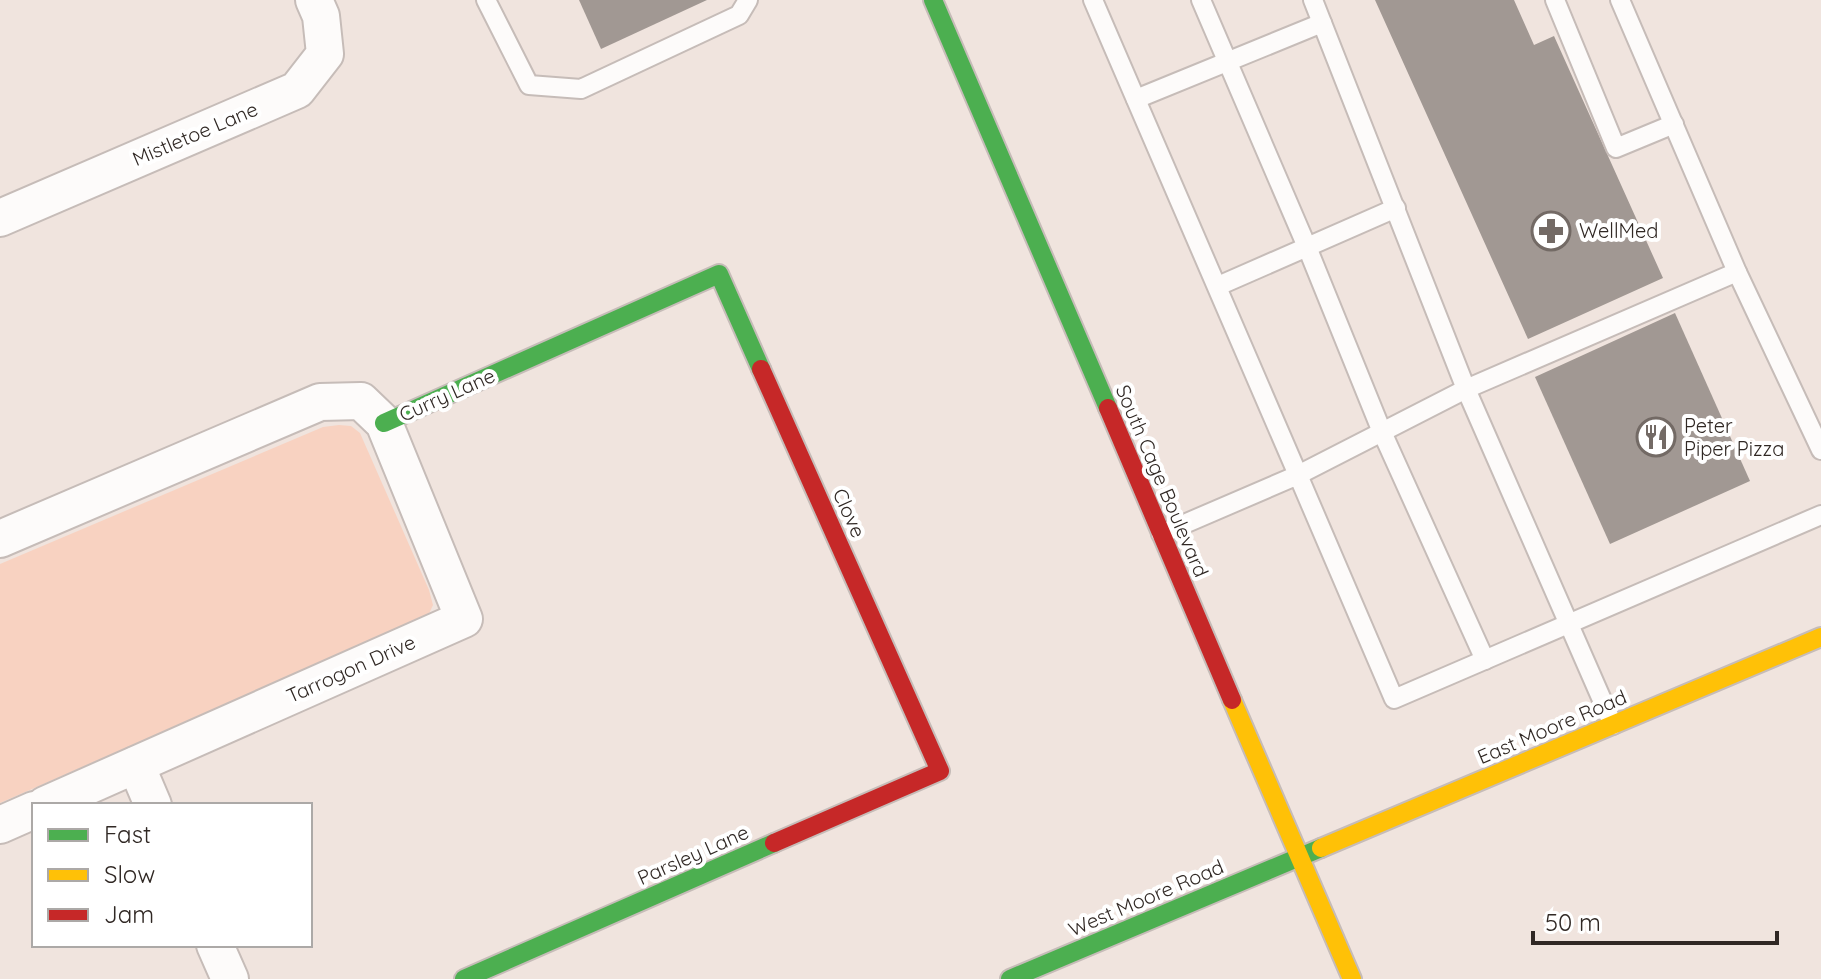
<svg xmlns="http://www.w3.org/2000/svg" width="1821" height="979" viewBox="0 0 1821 979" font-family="Quicksand,sans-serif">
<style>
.green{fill:#f8d2c1}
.building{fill:#a19893}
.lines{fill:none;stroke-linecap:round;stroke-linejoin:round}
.lane-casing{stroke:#c6bcb8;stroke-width:22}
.street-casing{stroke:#c6bcb8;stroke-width:40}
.fast-casing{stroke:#c6bcb8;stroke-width:22}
.slow-casing{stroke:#c6bcb8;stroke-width:22}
.jam-casing{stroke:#c6bcb8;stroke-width:22}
.lane{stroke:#fdfbfa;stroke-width:18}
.street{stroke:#fdfbfa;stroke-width:36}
.fast{stroke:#4caf50;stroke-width:18}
.slow{stroke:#ffc107;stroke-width:18}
.jam{stroke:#c62828;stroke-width:18}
.labels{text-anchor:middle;stroke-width:8;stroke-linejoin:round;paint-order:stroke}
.street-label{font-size:20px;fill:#302824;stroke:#fff}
.poi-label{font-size:20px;fill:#302824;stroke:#fff;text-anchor:start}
</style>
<rect width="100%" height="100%" fill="#f0e4de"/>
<path class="green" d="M339 425 351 426 360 433 429 590 433 605 428 616 0 803V564L323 427Z"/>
<g class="building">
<path d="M579 0H707L601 49Z"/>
<path d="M1375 0H1514L1534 45 1554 36 1663 278 1528 339Z"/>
<path d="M1675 313 1750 481 1610 544 1535 377Z"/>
</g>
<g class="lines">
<defs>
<g id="lane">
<path d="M486 0 529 85 581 89 739 15 748 0"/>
<path d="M1093 0 1298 475 1466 389 1737 272"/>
<path d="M1201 0 1307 247 1382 432 1485 660"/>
<path d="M1313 0 1466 389 1613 725"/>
<path d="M1555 0 1616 148 1674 124"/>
<path d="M1620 0 1737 272 1821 450"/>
<path d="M1136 99 1322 23"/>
<path d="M1218 286 1396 208"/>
<path d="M1161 534 1298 475 1394 699 1821 515"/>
</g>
<g id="street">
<path d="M0 218 297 90 325 54 321 16 314 0"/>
<path d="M0 539 320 402 361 401 384 423 464 619 45 805"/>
<path d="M136 765 153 805"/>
<path d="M0 825 34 810"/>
<path d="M215 945 230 979"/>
</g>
<g id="fast">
<path d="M933 0 1108 408"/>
<path d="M384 423 719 274 761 369"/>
<path d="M464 979 774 843"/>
<path d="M1010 979 1321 848"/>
</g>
<g id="slow">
<path d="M1232 700 1352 979"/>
<path d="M1321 848 1821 637"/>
</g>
<g id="jam">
<path d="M761 369 940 771 774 843"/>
<path d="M1108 408 1232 700"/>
</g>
</defs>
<use href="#lane" class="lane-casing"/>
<use href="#street" class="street-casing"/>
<use href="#fast" class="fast-casing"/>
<use href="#slow" class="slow-casing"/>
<use href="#jam" class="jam-casing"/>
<use href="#lane" class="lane"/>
<use href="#street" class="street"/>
<use href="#fast" class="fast"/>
<use href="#slow" class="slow"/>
<use href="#jam" class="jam"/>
</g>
<defs>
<symbol id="pharmacy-ring" viewBox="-11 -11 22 22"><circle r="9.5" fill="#fff" stroke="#736a65" stroke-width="1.5"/><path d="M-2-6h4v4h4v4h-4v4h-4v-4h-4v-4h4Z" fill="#736a65"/></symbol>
<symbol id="restaurant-ring" viewBox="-11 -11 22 22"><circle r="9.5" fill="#fff" stroke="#736a65" stroke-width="1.5"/><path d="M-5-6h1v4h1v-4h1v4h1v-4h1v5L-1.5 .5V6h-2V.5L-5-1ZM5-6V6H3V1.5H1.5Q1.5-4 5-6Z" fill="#736a65"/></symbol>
</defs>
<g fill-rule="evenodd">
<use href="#pharmacy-ring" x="1529" y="209" width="44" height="44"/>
<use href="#restaurant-ring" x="1634" y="415" width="44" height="44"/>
</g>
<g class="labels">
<g class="street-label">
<text transform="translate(195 134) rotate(-23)" y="7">Mistletoe Lane</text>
<text transform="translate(447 395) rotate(-24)" y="7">Curry Lane</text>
<text transform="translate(1162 481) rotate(67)" y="7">South Cage Boulevard</text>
<text transform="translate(849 513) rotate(66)" y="7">Clove</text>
<text transform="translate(351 669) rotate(-24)" y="7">Tarrogon Drive</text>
<text transform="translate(1552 727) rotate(-23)" y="7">East Moore Road</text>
<text transform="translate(693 855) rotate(-24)" y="7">Parsley Lane</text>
<text transform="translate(1146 898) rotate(-23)" y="7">West Moore Road</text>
</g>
<g class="poi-label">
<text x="1579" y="238">WellMed</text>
<text x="1684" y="433">Peter<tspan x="1684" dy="23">Piper Pizza</tspan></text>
</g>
</g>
<rect x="32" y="803" width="280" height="144" fill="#ffffff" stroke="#aca9a7" stroke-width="2"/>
<rect x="48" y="829" width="40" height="12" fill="#4caf50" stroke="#aca9a7" stroke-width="2"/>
<text x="104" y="843" font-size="24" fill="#302824">Fast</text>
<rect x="48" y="869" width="40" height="12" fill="#ffc107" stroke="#aca9a7" stroke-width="2"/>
<text x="104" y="883" font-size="24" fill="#302824">Slow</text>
<rect x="48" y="909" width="40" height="12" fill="#c62828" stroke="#aca9a7" stroke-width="2"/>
<text x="104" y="923" font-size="24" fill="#302824">Jam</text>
<path d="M1533 931v12h244v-12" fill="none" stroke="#302824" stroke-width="4"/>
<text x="1545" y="931" font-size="24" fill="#302824" stroke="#ffffff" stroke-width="6" paint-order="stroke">50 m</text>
</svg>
